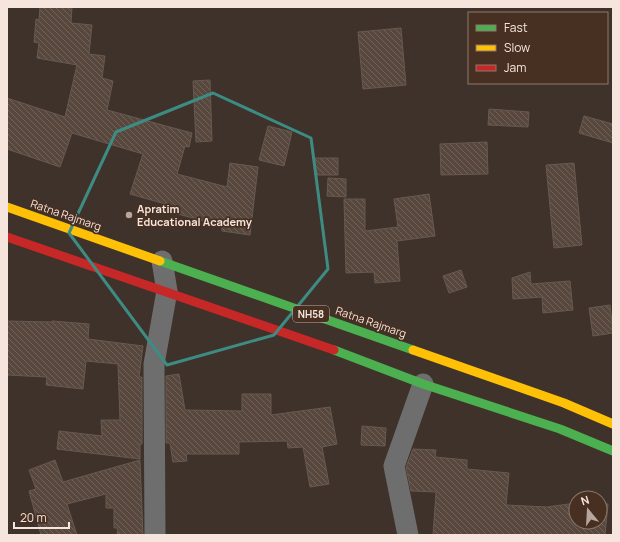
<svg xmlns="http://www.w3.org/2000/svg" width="620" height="542" viewBox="0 0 620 542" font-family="Manrope,sans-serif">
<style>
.building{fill:url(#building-back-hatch);stroke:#655a53}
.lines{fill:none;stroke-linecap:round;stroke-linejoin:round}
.street{stroke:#6f6e6e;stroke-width:21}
.fast{stroke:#4caf50;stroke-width:9}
.slow{stroke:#ffc107;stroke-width:9}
.jam{stroke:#c62828;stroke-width:9}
.marked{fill:none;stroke:#3d8c84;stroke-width:3;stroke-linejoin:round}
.poi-dot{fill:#b6a69e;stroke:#472f22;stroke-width:1.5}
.labels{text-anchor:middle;stroke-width:3.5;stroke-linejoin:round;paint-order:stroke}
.shield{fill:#472f22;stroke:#c2aea5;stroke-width:1}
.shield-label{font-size:10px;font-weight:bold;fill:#f6e5dd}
.poi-label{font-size:11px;font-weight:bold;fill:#f6e5dd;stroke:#472f22;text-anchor:start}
.street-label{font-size:11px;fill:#f6e5dd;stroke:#472f22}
</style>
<defs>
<pattern id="building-back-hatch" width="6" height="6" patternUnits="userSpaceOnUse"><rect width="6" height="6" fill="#58473d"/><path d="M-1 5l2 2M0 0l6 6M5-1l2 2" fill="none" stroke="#716159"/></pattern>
</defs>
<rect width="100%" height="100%" fill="#3f322a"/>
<g class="building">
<path d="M40 7H72L71 23 92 25 89 54 105 56 102 78 113 81 107 110 192 133 189 147 185 146 177 174 227 187 230 163 258 167 250 235 222 231V226L174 213 176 207 130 194 143 154 72 133 60 167 7 149V98L65 117 77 65 37 58 39 43 34 42 36 19 39 20Z"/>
<path d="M401 28 406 85 363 89 358 32Z"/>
<path d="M210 80 212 141 196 142 193 81Z"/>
<path d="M489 109 529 112 528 127 488 125Z"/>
<path d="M584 116 613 124V143L579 133Z"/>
<path d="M268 126 292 132 284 166 259 160Z"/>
<path d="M487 142 488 174 441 175 440 144Z"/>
<path d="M314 158H338V175H315Z"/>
<path d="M574 163 582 245 554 248 546 165Z"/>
<path d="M328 178 346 179V197L327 196Z"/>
<path d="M429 194 435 236 397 241 400 281 375 283 374 272 346 273 344 199H365V231L398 227 394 199Z"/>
<path d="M461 270 467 287 449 293 443 276Z"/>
<path d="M530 272 531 284 570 281 573 310 543 313 542 297 513 299 512 278Z"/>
<path d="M610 305 613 333 593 336 589 308Z"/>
<path d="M7 321 52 322V321L89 324 88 339 143 346 139 377H142V444H140V459L57 449 59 431 102 436 101 420H120L118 364 86 361 83 389 46 385 47 377 7 375Z"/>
<path d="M179 374 185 410 242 411V394H271V415L330 407 337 444 322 447 329 484 310 487 303 447 288 448 287 441 239 442V454H186L187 461 173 462 170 443H166V376Z"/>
<path d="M362 426 386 428 385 446 361 445Z"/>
<path d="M413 449 436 450 435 457 467 460V469L509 473 506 505 547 507 576 503V522H600V503L608 504 605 535H433L436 492 411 491 406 467Z"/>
<path d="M55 460 63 482 140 460 143 535H117L118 528H114V508H106V494L67 504 77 535H41L29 491 36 489 29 470Z"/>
</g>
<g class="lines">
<g class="street">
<path d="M155 535 154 364 167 291 162 261"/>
<path d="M408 535 394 466 423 384"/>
</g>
<g class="fast">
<path d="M160 261 413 350"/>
<path d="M334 350 423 384 560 429 613 451"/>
</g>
<g class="slow">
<path d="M7 207 160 261"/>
<path d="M413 350 564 403 613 424"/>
</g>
<path class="jam" d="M7 237 334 350"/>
</g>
<path class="marked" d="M213 93 311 138 328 269 274 335 167 365 69 233 116 132Z"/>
<circle class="poi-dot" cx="129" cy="215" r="4"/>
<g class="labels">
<rect class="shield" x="293" y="306" width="36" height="16" rx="3"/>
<g class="shield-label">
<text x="311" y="318">NH58</text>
</g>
<g class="poi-label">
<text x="137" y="213">Apratim<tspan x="137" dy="13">Educational Academy</tspan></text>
</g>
<g class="street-label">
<text transform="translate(66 215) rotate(19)" y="4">Ratna Rajmarg</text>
<text transform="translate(371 322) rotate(19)" y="4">Ratna Rajmarg</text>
</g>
</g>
<rect width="620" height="542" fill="none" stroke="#f6e5dd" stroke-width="16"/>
<rect x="468" y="12" width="140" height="72" fill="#472f22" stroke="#8d786d"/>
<rect x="476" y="25" width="20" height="6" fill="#4caf50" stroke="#8d786d"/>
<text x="504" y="32" font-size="12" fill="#f6e5dd">Fast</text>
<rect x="476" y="45" width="20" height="6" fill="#ffc107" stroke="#8d786d"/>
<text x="504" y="52" font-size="12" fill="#f6e5dd">Slow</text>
<rect x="476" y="65" width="20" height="6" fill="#c62828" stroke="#8d786d"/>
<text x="504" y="72" font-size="12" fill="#f6e5dd">Jam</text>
<g transform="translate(588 510) rotate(342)"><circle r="19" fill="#472f22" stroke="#8d786d"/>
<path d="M0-3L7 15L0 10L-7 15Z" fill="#b6a69e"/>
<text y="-6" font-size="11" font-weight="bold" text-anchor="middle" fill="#f6e5dd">N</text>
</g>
<path d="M14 522v6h55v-6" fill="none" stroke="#f6e5dd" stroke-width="2"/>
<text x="20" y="522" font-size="12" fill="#f6e5dd" stroke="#472f22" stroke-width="3" paint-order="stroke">20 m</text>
</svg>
